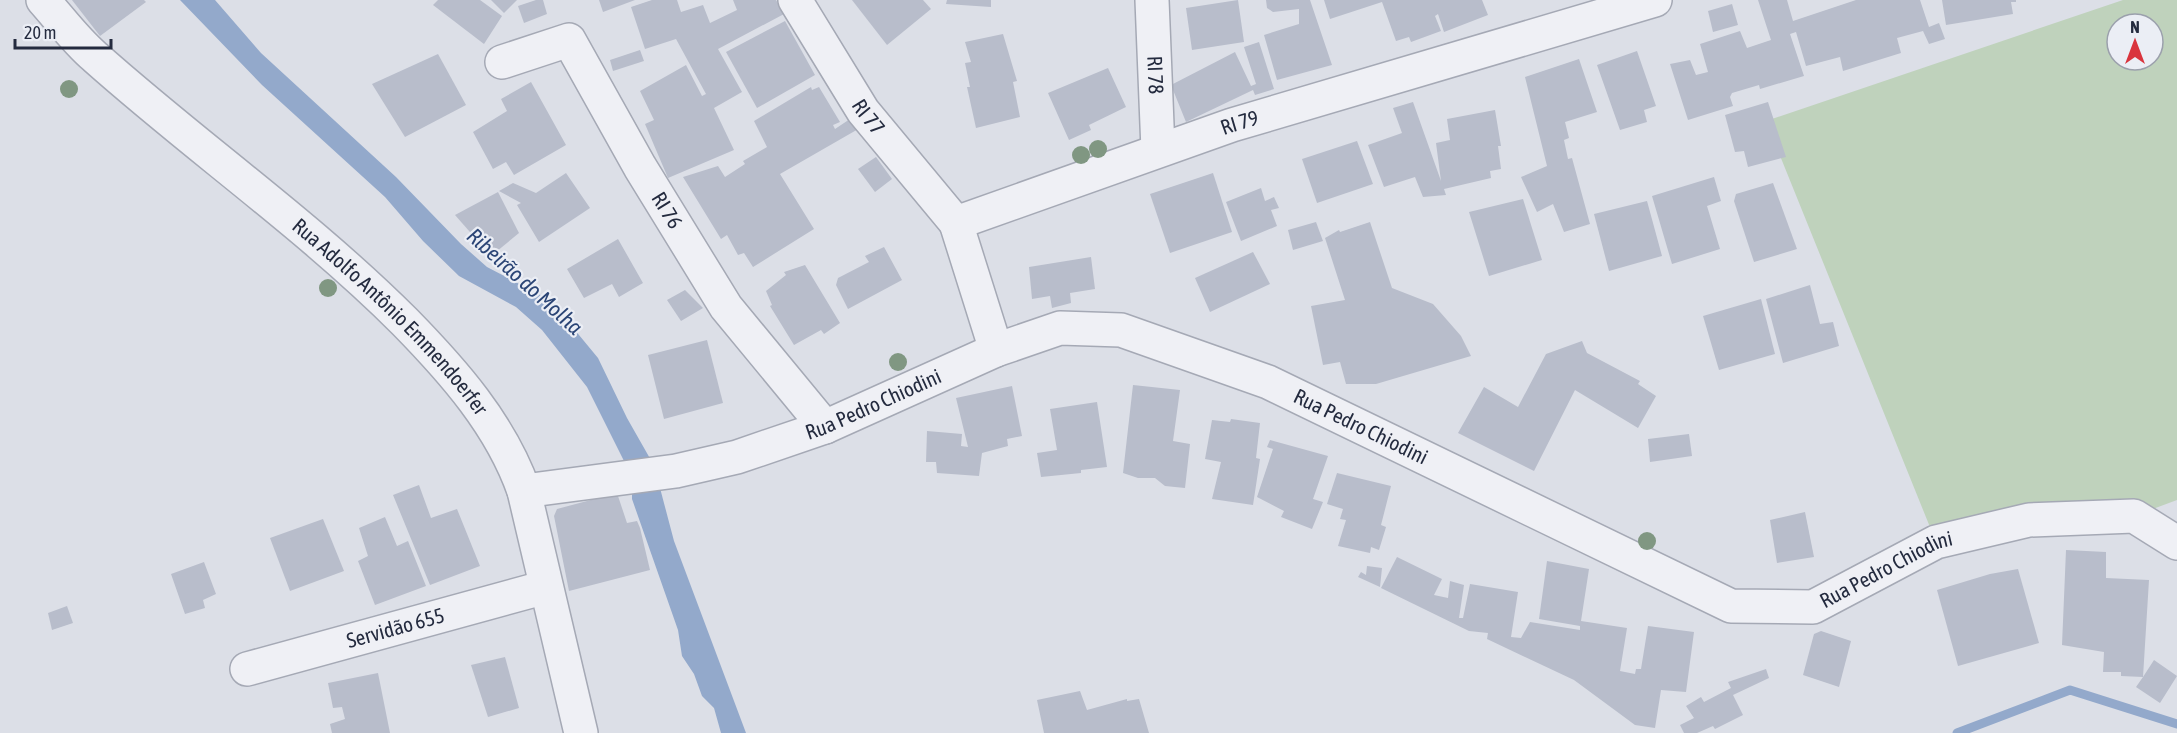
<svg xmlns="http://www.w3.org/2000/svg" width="2177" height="733" viewBox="0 0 2177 733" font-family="'Asap Condensed',sans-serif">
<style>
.green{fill:#bfd2bc;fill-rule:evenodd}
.water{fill:#93a9cb}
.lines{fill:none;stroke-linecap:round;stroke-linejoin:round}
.stream{stroke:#93a9cb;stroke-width:9}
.building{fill:#b8bdcb}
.minor-casing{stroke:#a5a9b5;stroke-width:36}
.tertiary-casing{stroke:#a5a9b5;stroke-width:36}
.minor{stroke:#eff0f5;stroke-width:33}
.tertiary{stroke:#eff0f5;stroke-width:33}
.tree{fill:#809782}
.labels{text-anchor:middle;stroke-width:4.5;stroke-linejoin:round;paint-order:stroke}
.street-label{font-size:21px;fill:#242b3f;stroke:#ebeef5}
.water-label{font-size:22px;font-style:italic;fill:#2b4576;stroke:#ebeef5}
</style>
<rect width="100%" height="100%" fill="#dcdfe7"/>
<path class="green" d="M2123 0H2177V500L2134 516 1936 542 1766 121ZM2117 24H2153V60H2117Z"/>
<g class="water">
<path d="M180 0H215L261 53 396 177 461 244 487 267 546 298 560 312 598 358 627 418 652 462 626 465 587 387 542 330 516 307 459 276 423 241 385 197 262 85Z"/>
<path d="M660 488 674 541 746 733H721L714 708 702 696 694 674 682 656 678 630 632 499V492Z"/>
</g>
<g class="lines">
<path class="stream" d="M1957 733 2070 690 2177 724"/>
</g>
<g class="building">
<path d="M72 0H144L146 2 100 36Z"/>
<path d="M438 0H480L502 16 484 44 433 5Z"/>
<path d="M491 0H517L504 13Z"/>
<path d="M536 0H543L547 14 524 23 518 6Z"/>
<path d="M599 0H635L603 12Z"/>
<path d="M652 0H677L681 12 703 5 710 23 737 10 733 0H776L784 14 718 49 742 92 714 108 734 150 668 178 645 124 654 120 640 91 686 65 702 96 706 94 676 39 645 49 631 7Z"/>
<path d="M852 0H923L931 9 887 45Z"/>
<path d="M947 0H991V7L946 4Z"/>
<path d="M1238 0 1244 42 1192 50 1186 8Z"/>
<path d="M1266 0H1310L1332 65 1277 80 1264 35 1299 24V9L1273 12 1267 8Z"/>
<path d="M1324 0H1482L1488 15 1444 32 1438 14 1435 16 1441 31 1411 42 1409 37 1396 41 1382 2 1330 19Z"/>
<path d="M1758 0H1787L1793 21 1856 0H1920L1929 27 1939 23 1945 39 1929 44 1923 31 1897 38 1901 53 1843 71 1840 57 1806 66 1796 32 1790 34 1804 76 1760 89 1759 85 1732 93 1730 97 1733 106 1688 120 1670 64 1690 60 1696 75 1708 72 1700 44 1740 31 1747 48 1771 40Z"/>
<path d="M1942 0H2016V2H2011L2013 14 1946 25Z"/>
<path d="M1732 4 1738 25 1713 32 1708 11Z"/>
<path d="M785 21 815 75 757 108 726 52Z"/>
<path d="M1003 34 1017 81 1013 82 1020 117 976 128 967 87H970L965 63 971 62 965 42Z"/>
<path d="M1259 42 1274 89 1255 95 1253 90 1186 122 1171 85 1235 52 1251 86 1256 84 1244 47Z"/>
<path d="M640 50 644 61 613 71 610 60Z"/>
<path d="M1637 51 1656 106 1644 110 1647 122 1620 130 1597 65Z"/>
<path d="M438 54 466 105 405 137 372 84Z"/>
<path d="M1579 59 1597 112 1565 122 1569 138 1564 140 1568 159 1572 158 1590 224 1564 232 1553 204 1537 212 1521 177 1547 166 1525 77Z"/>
<path d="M1108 68 1126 107 1089 125 1091 130 1069 140 1048 93Z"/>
<path d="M531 82 566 145 514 175 506 162 493 169 473 132 507 111 501 99Z"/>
<path d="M811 87 812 90 819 87 840 122 833 125 835 129 853 117 860 128 780 174 814 229 753 267 744 253 738 255 727 235 721 239 683 177 718 166 725 177 745 164 743 161 767 147 754 121Z"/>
<path d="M1413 102 1441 181 1436 143 1450 140 1447 119 1495 110 1501 146H1498L1501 169 1490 171 1491 178 1444 189 1446 195 1423 197 1415 177 1384 187 1368 145 1402 133 1393 108Z"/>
<path d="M1768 102 1786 157 1748 167 1744 151 1735 152 1725 115Z"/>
<path d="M1357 141 1373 184 1317 203 1302 159Z"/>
<path d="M876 157 892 179 875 192 858 169Z"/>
<path d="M566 173 590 208 539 242 517 205 521 203 499 191 513 183 536 193Z"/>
<path d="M1213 173 1232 232 1170 253 1150 194Z"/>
<path d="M1714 177 1721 201 1707 206 1720 249 1672 264 1652 196Z"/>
<path d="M1773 183 1797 249 1754 262 1734 201 1736 194Z"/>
<path d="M1261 188 1265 201 1274 197 1279 208 1271 210 1277 226 1241 241 1226 202Z"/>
<path d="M498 192 519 233 491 256 455 215Z"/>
<path d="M1523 199 1542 260 1489 276 1469 212Z"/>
<path d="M1647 201 1662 256 1609 271 1594 214Z"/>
<path d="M1316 222 1323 241 1293 250 1288 230Z"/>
<path d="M1370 222 1392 288 1433 304 1461 336 1471 356 1376 384H1346L1340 362 1323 365 1311 306 1345 300 1325 238 1339 230 1340 232Z"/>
<path d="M618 239 643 283 619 297 612 284 584 298 567 269Z"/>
<path d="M884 247 902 280 848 309 836 285 838 278 869 262 865 256Z"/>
<path d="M1253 252 1270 284 1210 312 1195 278Z"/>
<path d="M1091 257 1095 289 1070 293 1071 303 1052 308 1050 296 1032 299 1029 267Z"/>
<path d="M805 265 840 323 824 334 821 330 794 345 770 306 772 305 766 291 786 275 784 272Z"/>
<path d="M1810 285 1820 324 1833 322 1839 346 1783 363 1766 299Z"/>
<path d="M685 290 703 308 681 321 667 300Z"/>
<path d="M1761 299 1775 354 1719 370 1703 316Z"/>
<path d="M707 340 723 403 664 419 648 355Z"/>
<path d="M1582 341 1587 353 1640 381 1638 384 1656 396 1638 428 1575 390 1534 471 1458 433 1484 387 1518 407 1546 354Z"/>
<path d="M1133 385 1180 390 1173 441 1190 444 1185 488 1165 486 1155 478H1138L1123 473Z"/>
<path d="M1012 386 1022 436 1007 439 1008 446 982 453 979 476 937 473 936 462H926L927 431 962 434 961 446 968 447 956 398Z"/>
<path d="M1097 402 1107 467 1081 470V473L1041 477 1037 453 1057 450 1050 409Z"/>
<path d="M1231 419 1260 423 1256 458 1260 459 1253 505 1212 499 1221 462 1205 459 1212 420 1230 422Z"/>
<path d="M1689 434 1692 456 1650 462 1648 439Z"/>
<path d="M1270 440 1328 456 1313 499 1323 502 1312 529 1281 517 1284 511 1257 497 1273 449 1267 447Z"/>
<path d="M1337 473 1391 486 1381 525 1386 527 1379 550 1371 547 1370 553 1338 546 1346 520 1340 519 1343 509 1327 504Z"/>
<path d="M419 485 431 518 457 509 480 566 430 585 393 495Z"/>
<path d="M617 493 627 523 637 521 640 528 650 570 569 591 554 516 557 509Z"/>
<path d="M1805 512 1814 557 1777 563 1770 520Z"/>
<path d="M385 517 397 546 408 541 426 586 375 605 358 561 368 556 359 528Z"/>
<path d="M323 519 344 571 290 591 270 538Z"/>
<path d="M2066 550 2106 552V578L2149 580 2143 677 2154 660 2177 676 2160 703 2136 687 2143 677 2121 676V672H2103L2104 652 2062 645Z"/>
<path d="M1397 557 1442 579 1434 595 1448 598 1450 581 1464 585 1459 618H1463L1470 584 1518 592 1511 637 1521 638 1530 622 1580 630V626L1539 619 1547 561 1589 569 1581 621 1627 628 1620 671 1635 674 1636 669H1641L1648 626 1694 632 1686 692 1661 690 1655 728 1635 725 1574 680 1487 639 1488 633 1469 631 1381 588Z"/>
<path d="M204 562 216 594 203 600 205 608 185 614 171 574Z"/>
<path d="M1367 566 1382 568 1380 587 1358 577 1361 572 1366 575Z"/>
<path d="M2018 569 2039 643 1958 666 1937 590 1990 574Z"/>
<path d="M67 606 73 623 52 630 48 613Z"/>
<path d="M1821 631 1851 641 1839 687 1803 675 1814 634Z"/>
<path d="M505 657 519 708 488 717 471 665Z"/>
<path d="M1766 669 1769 678 1733 695 1743 715 1715 729 1713 726 1697 733H1684L1680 725 1694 718 1686 706 1701 697 1704 702 1731 688 1728 682Z"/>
<path d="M378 673 390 733H332L330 724 345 719 342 707 333 708 328 683Z"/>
<path d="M1080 691 1087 710 1127 699V701L1139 699 1149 733H1044L1037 700Z"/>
</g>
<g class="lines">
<defs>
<g id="minor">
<path id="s1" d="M795 0 863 111 956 223"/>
<path id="s2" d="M1152 0 1158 150"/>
<path id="s3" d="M502 62 569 40 640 167 726 307 825 427"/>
<path id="s4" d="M996 350 956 223 1232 125 1655 0"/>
<path id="s5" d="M524 491 676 471 737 457 825 427 996 350 1060 328 1121 330 1268 382 1731 606 1813 607 1936 542 2029 520 2134 516 2177 543"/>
<path id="s6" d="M247 669 546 587"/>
</g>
<g id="tertiary">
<path id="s7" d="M43 0C60 19 76 41 95 57 197 148 308 225 405 322 453 371 501 425 524 491L581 733"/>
</g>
</defs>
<use href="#minor" class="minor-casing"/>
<use href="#tertiary" class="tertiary-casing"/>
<use href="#minor" class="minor"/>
<use href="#tertiary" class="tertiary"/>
</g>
<g class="tree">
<circle cx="69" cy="89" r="9"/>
<circle cx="1098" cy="149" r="9"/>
<circle cx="1081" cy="155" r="9"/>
<circle cx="328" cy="288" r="9"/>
<circle cx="898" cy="362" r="9"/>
<circle cx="1647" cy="541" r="9"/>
</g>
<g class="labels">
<g class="street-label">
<text dy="7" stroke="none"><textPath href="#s2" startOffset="75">RI 78</textPath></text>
<text dy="7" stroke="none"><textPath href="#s1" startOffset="138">RI 77</textPath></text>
<text dy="7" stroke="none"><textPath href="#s4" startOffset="434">RI 79</textPath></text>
<text dy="7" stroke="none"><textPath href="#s3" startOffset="267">RI 76</textPath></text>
<text dy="7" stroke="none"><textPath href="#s7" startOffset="471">Rua Adolfo Antônio Emmendoerfer</textPath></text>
<text dy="7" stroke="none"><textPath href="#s5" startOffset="362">Rua Pedro Chiodini</textPath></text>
<text dy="7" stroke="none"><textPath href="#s5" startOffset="884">Rua Pedro Chiodini</textPath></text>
<text dy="7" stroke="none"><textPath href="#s5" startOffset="1460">Rua Pedro Chiodini</textPath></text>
<text dy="7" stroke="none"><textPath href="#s6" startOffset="154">Servidão 655</textPath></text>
</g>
<g class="water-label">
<text transform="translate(525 281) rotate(42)" y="8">Ribeirão do Molha</text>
</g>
</g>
<g transform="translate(2135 42)"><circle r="28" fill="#ebeef5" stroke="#9ba0ac" stroke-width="1.5"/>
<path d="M0-4.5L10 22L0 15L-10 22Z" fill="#d9343d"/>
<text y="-9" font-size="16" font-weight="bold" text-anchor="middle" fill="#242b3f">N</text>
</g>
<path d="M15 39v9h96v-9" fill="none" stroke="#242b3f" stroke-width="3"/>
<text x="24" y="39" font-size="18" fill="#242b3f" stroke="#ebeef5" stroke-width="4.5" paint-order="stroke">20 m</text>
</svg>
